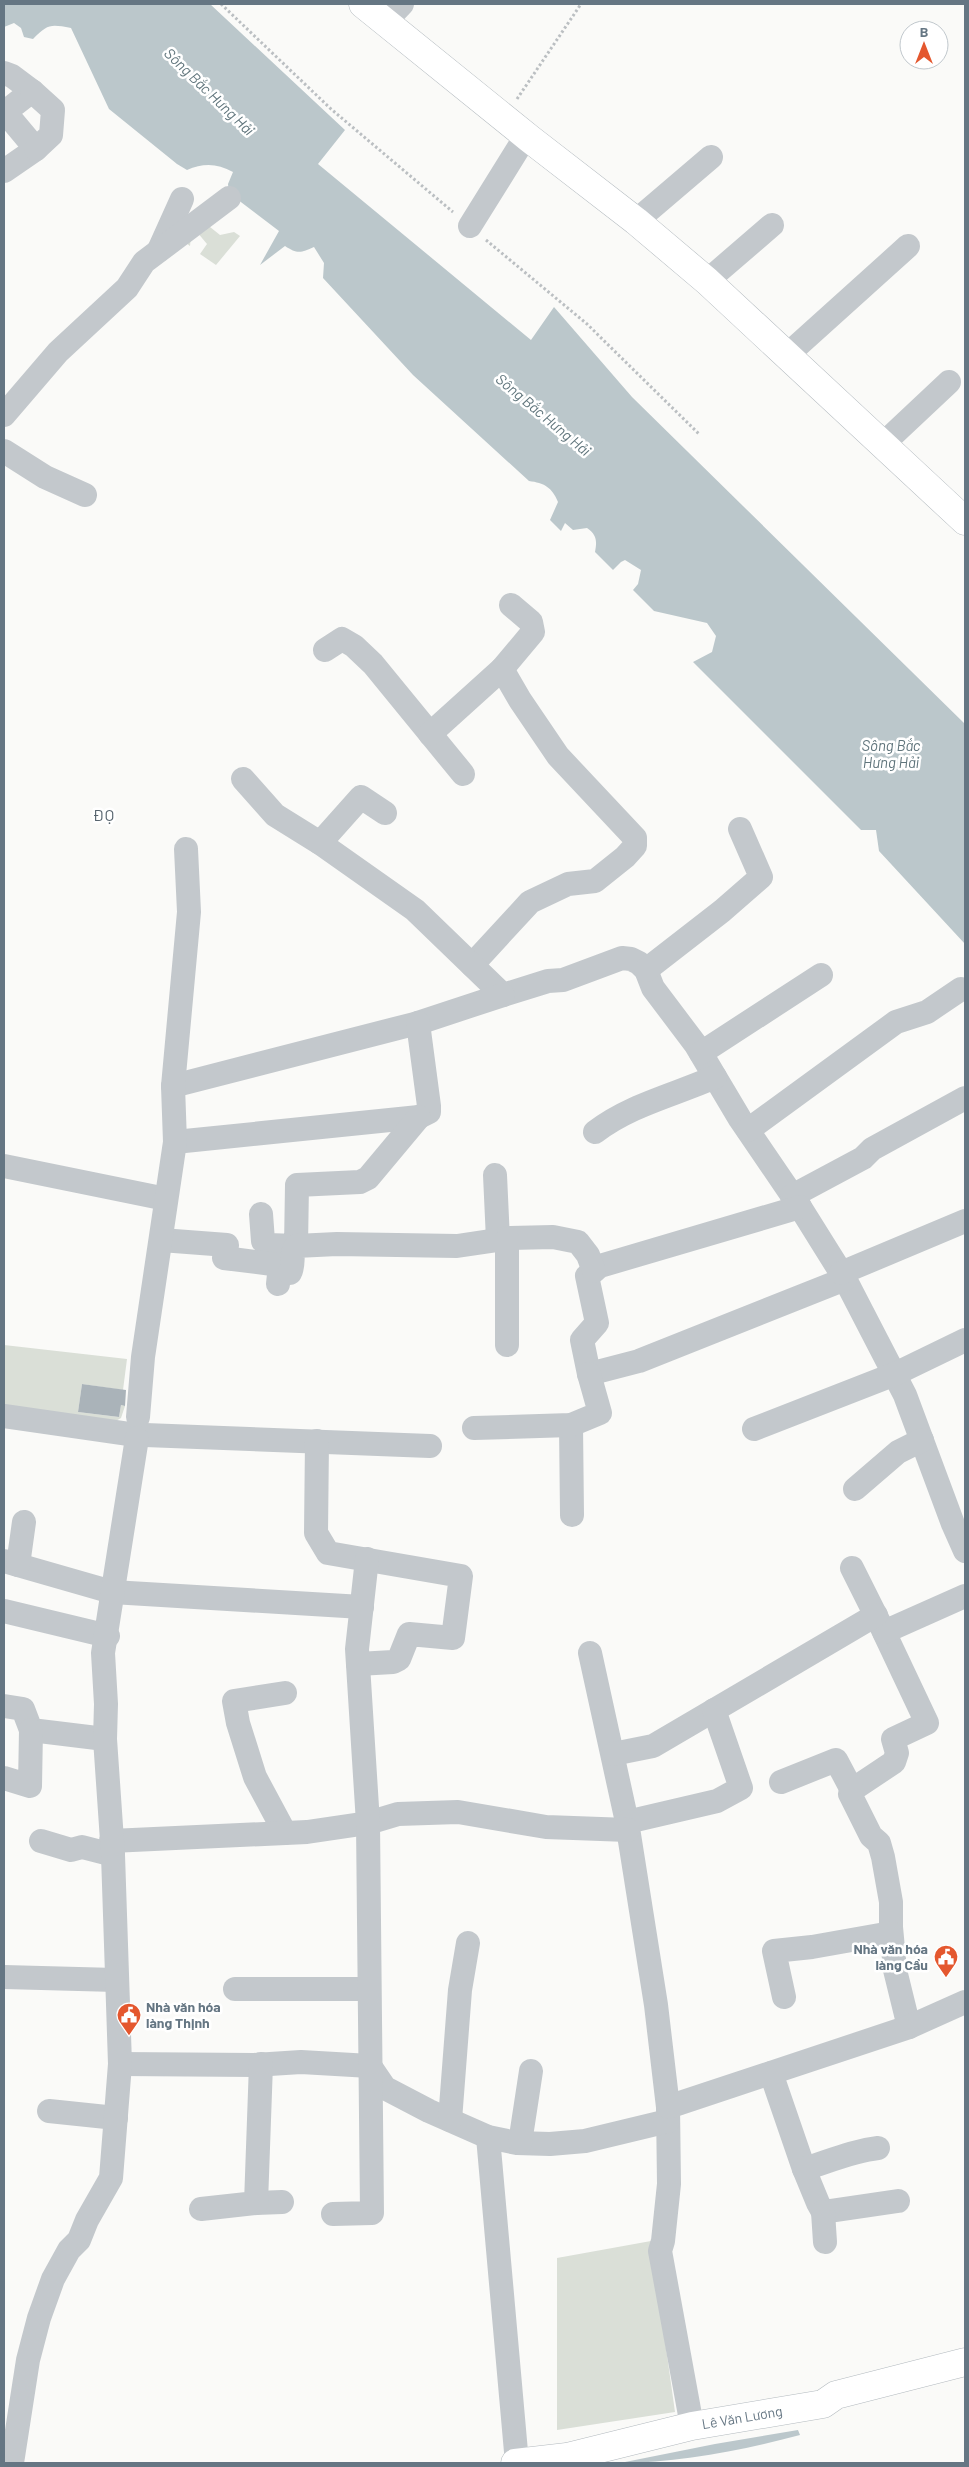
<svg xmlns="http://www.w3.org/2000/svg" width="969" height="2467" viewBox="0 0 969 2467" font-family="Barlow,sans-serif">
<style>
.green{fill:#dadfd7}
.water{fill:#bbc7cb}
.building{fill:#aab3b9}
.lines{fill:none;stroke-linecap:round;stroke-linejoin:round}
.secondary-casing{stroke:#b3babf;stroke-width:29}
.path{stroke:#bbbfc2;stroke-width:3;stroke-dasharray:2.5 2.5;stroke-linecap:butt}
.street{stroke:#c3c8cc;stroke-width:24}
.secondary{stroke:#fff;stroke-width:28}
.labels{text-anchor:middle;stroke-width:5;stroke-linejoin:round;paint-order:stroke}
.poi-label{font-size:14px;font-weight:bold;fill:#657683;stroke:#fff;text-anchor:end}
.street-label{font-size:14px;fill:#657683;stroke:#fff}
.water-label{font-size:15px;font-style:italic;fill:#60757c;stroke:#fff}
.quarter-label{font-size:16px;letter-spacing:1px;fill:#57646e;stroke:#fff}
</style>
<rect width="100%" height="100%" fill="#fafaf8"/>
<g class="green">
<path d="M200 219 220 235 234 232 240 236 216 265 200 254 207 244 192 226 190 246 178 237Z"/>
<path d="M4 1345 127 1359 123 1390 82 1384 78 1412 119 1417 121 1405 125 1406 121 1418 114 1422 4 1407Z"/>
<path d="M651 2241 675 2412 557 2430V2258Z"/>
</g>
<g class="water">
<path d="M4 4H210L345 130 318 164 531 340 554 307 632 397 965 724V944L879 851 876 830H861L693 662 712 652 716 636 707 623 654 611 633 590 638 584 641 570 625 560 621 562 613 570 595 552C597 541 597 535 587 528L573 530 565 523 561 531 550 520 558 502C552 487 544 483 529 481L413 375 323 278 324 263 314 247C301 253 297 254 285 246L260 265 279 231 229 193 228 184 233 172C217 163 203 163 187 170L177 164 109 109 71 28C50 24 48 24 33 39L24 37 21 28 14 23 4 27Z"/>
<path d="M798 2430 800 2435C744 2450 678 2463 620 2463L715 2444Z"/>
</g>
<path class="building" d="M82 1384 126 1390 125 1406 121 1405 119 1417 78 1412Z"/>
<g class="lines">
<defs>
<g id="secondary">
<path d="M363 4 530 139 636 221 707 281 965 521"/>
<path id="s1" d="M515 2463 567 2457 692 2426 823 2404 836 2395 965 2362"/>
</g>
</defs>
<use href="#secondary" class="secondary-casing"/>
<g class="path">
<path d="M221 4 331 109 453 212"/>
<path d="M517 99 581 4"/>
<path d="M486 240 587 324 699 434"/>
</g>
<g class="street">
<path d="M385 22 402 4"/>
<path d="M4 73 12 76 32 91 5 112 36 149 4 171"/>
<path d="M32 91 53 110 51 135 36 149"/>
<path d="M636 221 711 157"/>
<path d="M470 226 526 136"/>
<path d="M159 250 182 199"/>
<path d="M707 281 772 225"/>
<path d="M786 356 908 246"/>
<path d="M4 415 58 352 127 288 144 262 229 198"/>
<path d="M883 444 949 382"/>
<path d="M4 451 45 477 85 495"/>
<path d="M325 650 342 639 354 646 373 664 463 774"/>
<path d="M502 669 533 632 531 622 511 605"/>
<path d="M430 734 502 669 520 700 558 756 635 838V846L625 857 595 881 568 884 530 902 472 965"/>
<path d="M243 779 275 815 320 843 415 910 503 995 548 981 563 980 622 958 631 959 639 963 646 970 653 988 696 1045 740 1119 800 1207 845 1279 905 1395 953 1524 965 1551"/>
<path d="M320 843 361 797 385 813"/>
<path d="M646 970 722 911 761 877 740 829"/>
<path d="M701 1053 821 975"/>
<path d="M173 1086 418 1023 503 995"/>
<path d="M748 1130 896 1022 927 1012 961 989"/>
<path d="M595 1132C630 1105 674 1095 715 1077"/>
<path d="M175 1142 419 1117 429 1112V1106L418 1023"/>
<path d="M4 1166 166 1199"/>
<path d="M495 1175 498 1240"/>
<path d="M792 1196 863 1158 872 1149 965 1098"/>
<path d="M800 1207 600 1266 587 1276 597 1323 582 1340 589 1374 639 1361 845 1279"/>
<path d="M261 1214 263 1241 268 1245 296 1246 297 1185 360 1182 368 1178 419 1117"/>
<path d="M161 1240 227 1245 224 1258 280 1265 278 1284"/>
<path d="M290 1273C295 1264 290 1254 296 1246L337 1244 457 1246 510 1238 553 1237 578 1242 588 1255 594 1271"/>
<path d="M841 1273 965 1221"/>
<path d="M507 1345V1239"/>
<path d="M4 1416 129 1434"/>
<path d="M138 1417 143 1357 175 1142 173 1086 189 912 186 849"/>
<path d="M571 1425 572 1515"/>
<path d="M474 1428 571 1425 600 1413 589 1374"/>
<path d="M754 1429 895 1374 965 1340"/>
<path d="M145 1435 430 1446"/>
<path d="M317 1441 316 1533 328 1553 461 1576 453 1638 409 1634 399 1659 393 1662 358 1664"/>
<path d="M855 1489 898 1452 922 1440"/>
<path d="M4 1561 112 1592 362 1607"/>
<path d="M18 1565 24 1522"/>
<path d="M852 1568 884 1632 927 1723 893 1739 897 1753 894 1762 852 1790 850 1794 871 1836 879 1843 883 1857 891 1902V1927L895 1970 909 2027"/>
<path d="M4 1611 108 1636"/>
<path d="M884 1632 965 1596"/>
<path d="M590 1653 627 1822 656 2005 668 2107 669 2184 663 2241 660 2251 692 2426"/>
<path d="M285 1693 234 1701 238 1723 255 1777 285 1833"/>
<path d="M4 1706 23 1709 31 1730 105 1739"/>
<path d="M613 1754 653 1746 876 1615"/>
<path d="M4 1778 30 1786 31 1730"/>
<path d="M781 1782 836 1760 852 1790"/>
<path d="M627 1822 717 1801 741 1788 714 1710"/>
<path d="M41 1841 71 1850 82 1847 113 1855"/>
<path d="M111 1841 307 1832 368 1823 398 1814 458 1812 546 1827 628 1830"/>
<path d="M4 1977 116 1980"/>
<path d="M235 1989H368"/>
<path d="M784 1997 774 1951 812 1947 891 1933"/>
<path d="M120 2064 254 2065 301 2062 370 2066 385 2088 429 2111 488 2137 517 2143 550 2144 585 2141 668 2121"/>
<path d="M771 2073 804 2169 818 2203 823 2212 898 2201"/>
<path d="M668 2107 909 2027 965 2002"/>
<path d="M49 2111 116 2118"/>
<path d="M450 2120 460 1990 468 1943"/>
<path d="M488 2137 517 2463"/>
<path d="M520 2143 531 2071"/>
<path d="M804 2169C830 2161 852 2151 878 2148"/>
<path d="M256 2203 282 2202"/>
<path d="M201 2209 256 2203 261 2064"/>
<path d="M823 2212 825 2242"/>
<path d="M333 2214 372 2213 368 1823 357 1649 367 1559"/>
<path d="M12 2463 28 2360 39 2318 53 2279 69 2250 79 2240 87 2220 111 2178 120 2064 113 1855 105 1739 106 1704 103 1653 137 1438"/>
</g>
<use href="#secondary" class="secondary"/>
</g>
<defs>
<symbol id="civic-pin" viewBox="-11 -11 22 30"><path d="M0 17L-7.5 6A9.5 9.5 0 1 1 7.5 6Z" fill="#e4572e" stroke="#fff"/><path d="M-.6-6.5H3V-4.5H.6V-3L4-1V1h2V6H-6V1h2V-1L-.6-3ZM-1.2 2.5V6h2.4V2.5Z" fill="#fff"/></symbol>
</defs>
<g fill-rule="evenodd">
<use href="#civic-pin" x="932" y="1943" width="28" height="38"/>
<use href="#civic-pin" x="115" y="2001" width="28" height="38"/>
</g>
<g class="labels">
<g class="poi-label">
<text x="928" y="1954">Nhà văn hóa<tspan x="928" dy="16">làng Cầu</tspan></text>
<text x="146" y="2012" text-anchor="start">Nhà văn hóa<tspan x="146" dy="16">làng Thịnh</tspan></text>
</g>
<g class="street-label">
<text dy="5" stroke="none"><textPath href="#s1" startOffset="232">Lê Văn Lương</textPath></text>
</g>
<g class="water-label">
<text transform="translate(209 92) rotate(44)" y="5">Sông Bắc Hưng Hải</text>
<text transform="translate(543 415) rotate(40)" y="5">Sông Bắc Hưng Hải</text>
<text x="891" y="751">Sông Bắc<tspan x="891" dy="17">Hưng Hải</tspan></text>
</g>
<g class="quarter-label">
<text x="104" y="821">ĐỌ</text>
</g>
</g>
<rect width="969" height="2467" fill="none" stroke="#657683" stroke-width="10"/>
<g transform="translate(924 45)"><circle r="24" fill="#ffffff" stroke="#c1c8cd"/>
<path d="M0-4L9 19L0 12L-9 19Z" fill="#e4572e"/>
<text y="-8" font-size="14" font-weight="bold" text-anchor="middle" fill="#657683">B</text>
</g>
</svg>
